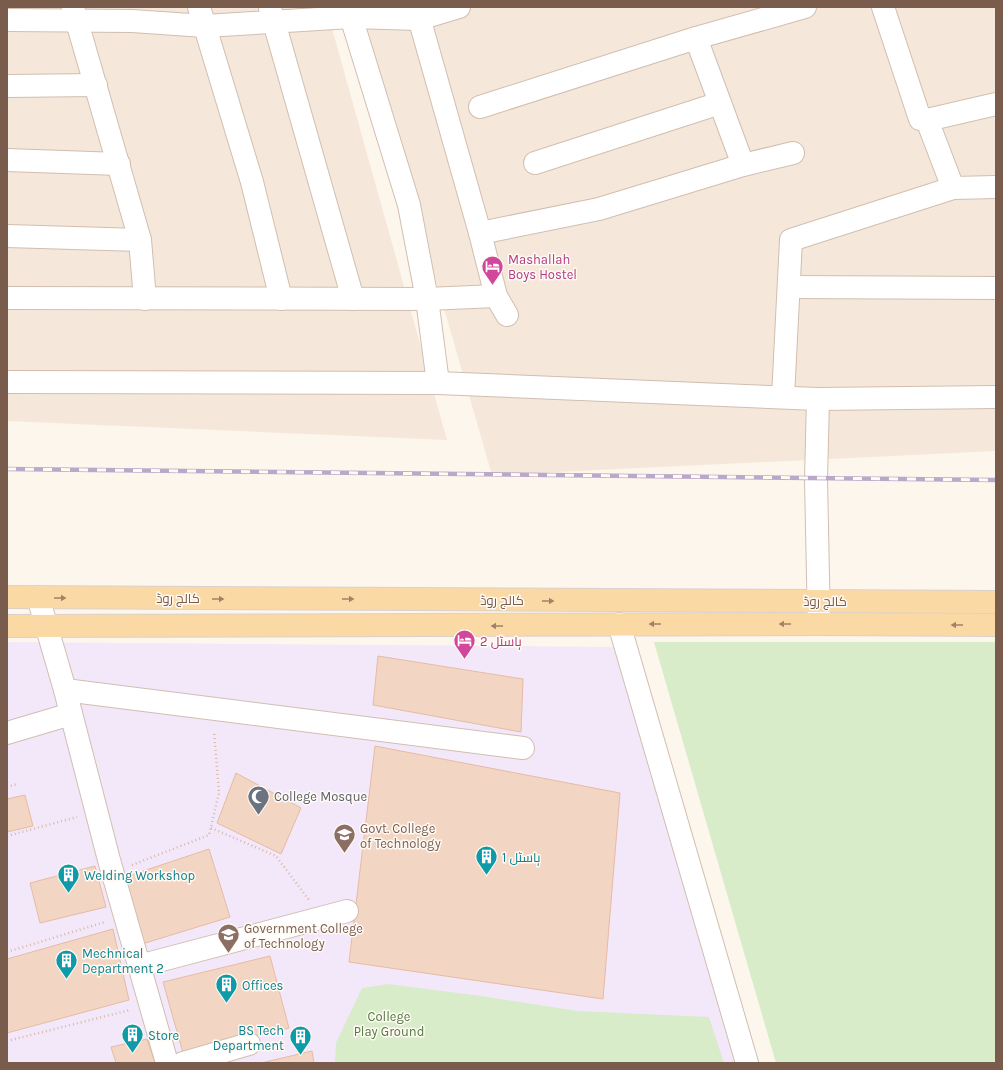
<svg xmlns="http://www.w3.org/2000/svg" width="1003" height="1070" viewBox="0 0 1003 1070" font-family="Karla,Cairo,sans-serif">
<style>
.residential{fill:#f5e8da}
.education{fill:#f3e8fa}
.green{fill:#d8ecc9}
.building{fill:#f3d5c3;stroke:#e6bba3}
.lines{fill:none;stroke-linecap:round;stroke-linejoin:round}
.minor-casing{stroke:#d1beb0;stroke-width:24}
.major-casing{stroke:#dad1cd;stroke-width:24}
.path{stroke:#d9b8a5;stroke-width:2.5;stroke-dasharray:1 3;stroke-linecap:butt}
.minor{stroke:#fff;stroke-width:22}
.major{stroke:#fbd9a5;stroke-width:22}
.rail-casing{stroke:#b9a8c9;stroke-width:4.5}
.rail{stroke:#fffaf3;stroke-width:3;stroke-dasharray:9;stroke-linecap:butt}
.oneway{fill:#a18267}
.labels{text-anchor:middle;stroke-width:3;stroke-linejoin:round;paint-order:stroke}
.hotel-label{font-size:13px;fill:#b23c85;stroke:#fffaf3;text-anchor:start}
.street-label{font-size:13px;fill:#7a5c4d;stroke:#fffaf3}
.worship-label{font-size:13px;fill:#5b616d;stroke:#fffaf3;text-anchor:start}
.education-label{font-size:13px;fill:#785e54;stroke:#fffaf3;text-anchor:start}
.culture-label{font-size:13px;fill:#0d838f;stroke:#fffaf3;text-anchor:start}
.park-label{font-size:13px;fill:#537a41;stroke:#fffaf3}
</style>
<rect width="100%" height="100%" fill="#fdf6ec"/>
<g class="residential">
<path d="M7 7H326L447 440 7 421Z"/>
<path d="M357 7H996V451L492 475Z"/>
</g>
<path class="education" d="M7 642 617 647 750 1063H7Z"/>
<g class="green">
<path d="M654 642H996V1063H776Z"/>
<path d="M388 984 481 996 578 1011 709 1017 724 1063H335L336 1043 362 988Z"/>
</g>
<g class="building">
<path d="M378 656 523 679 521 732 373 705Z"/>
<path d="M375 746 620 793 603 999 349 962Z"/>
<path d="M236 773 301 808 281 854 217 823Z"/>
<path d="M25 795 33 826 7 832V799Z"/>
<path d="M209 849 230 917 142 944 122 878Z"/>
<path d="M95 866 106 907 40 923 30 883Z"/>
<path d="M113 929 129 1000 7 1033V959Z"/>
<path d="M270 956 289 1028 183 1053 163 982Z"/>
<path d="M147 1039 155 1063H116L111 1047Z"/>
<path d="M312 1051 314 1063H261Z"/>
</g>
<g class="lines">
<defs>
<g id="minor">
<path d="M199 7 252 182 281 299"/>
<path d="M348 7 409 205 427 299 438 383"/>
<path d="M416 7 480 233 496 296 507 315"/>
<path d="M883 7 920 119 927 120 953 188"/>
<path d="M73 8 140 240 145 299"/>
<path d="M270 8 353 299"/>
<path d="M7 20 132 21 205 26 351 17 419 19 459 7"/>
<path d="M696 38 743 165"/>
<path d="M7 86 96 85"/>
<path d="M480 107 696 38 805 7"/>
<path d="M927 120 996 104"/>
<path d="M7 160 119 164"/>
<path d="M535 163 720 103"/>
<path d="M480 233 599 209 743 165 793 153"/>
<path d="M7 236 140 240"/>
<path d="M789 287 996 288"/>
<path d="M7 298 427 299 496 296"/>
<path d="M7 382 438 383 818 399 996 397"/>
<path d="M783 397 791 240 953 188 996 187"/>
<path d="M818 399 816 479 819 624"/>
<path d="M38 597 65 690 109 860 167 1063"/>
<path d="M619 624 747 1063"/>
<path d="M65 690 523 748"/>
<path d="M7 733 71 714"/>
<path d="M139 966 347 911"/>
<path d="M183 1063 249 1044"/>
</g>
<g id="major">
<path d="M7 597 996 602"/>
<path d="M7 626 819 624 996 625"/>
</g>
</defs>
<use href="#minor" class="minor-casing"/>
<use href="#major" class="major-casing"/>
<g class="path">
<path d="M7 787 17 784"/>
<path d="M211 828 276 856 309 900"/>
<path d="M7 836 77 817"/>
<path d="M132 865 209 835 219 793 214 731"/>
<path d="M7 952 105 922"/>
<path d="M7 1041 130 1010"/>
</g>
<use href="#minor" class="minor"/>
<use href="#major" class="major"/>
<defs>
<path id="rail" d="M7 469 996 480"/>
</defs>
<use href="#rail" class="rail-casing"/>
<use href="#rail" class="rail"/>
</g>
<defs><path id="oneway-solid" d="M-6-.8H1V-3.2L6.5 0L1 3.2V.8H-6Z"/></defs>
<g class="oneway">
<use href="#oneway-solid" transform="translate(60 598)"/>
<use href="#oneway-solid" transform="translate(218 599)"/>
<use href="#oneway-solid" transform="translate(348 599)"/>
<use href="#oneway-solid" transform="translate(548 601)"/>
<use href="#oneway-solid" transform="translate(655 624) rotate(180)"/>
<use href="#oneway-solid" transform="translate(785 624) rotate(180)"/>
<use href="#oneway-solid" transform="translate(957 625) rotate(-180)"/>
<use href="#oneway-solid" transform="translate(497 626) rotate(180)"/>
</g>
<defs>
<symbol id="hotel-pin" viewBox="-11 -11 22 30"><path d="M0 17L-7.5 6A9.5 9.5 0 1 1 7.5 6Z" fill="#d1479c" stroke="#fffaf3"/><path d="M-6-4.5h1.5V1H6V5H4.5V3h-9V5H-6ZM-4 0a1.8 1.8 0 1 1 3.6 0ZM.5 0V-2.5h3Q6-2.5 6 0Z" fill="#fff"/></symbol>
<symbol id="mosque-pin" viewBox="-11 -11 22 30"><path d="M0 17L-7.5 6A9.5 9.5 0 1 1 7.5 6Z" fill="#6b7280" stroke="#fffaf3"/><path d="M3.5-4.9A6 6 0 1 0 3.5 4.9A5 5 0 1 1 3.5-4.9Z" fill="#fff"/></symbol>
<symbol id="university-pin" viewBox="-11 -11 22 30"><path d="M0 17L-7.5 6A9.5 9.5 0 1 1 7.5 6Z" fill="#8d6e63" stroke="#fffaf3"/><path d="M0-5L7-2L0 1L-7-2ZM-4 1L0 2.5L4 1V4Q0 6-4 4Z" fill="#fff"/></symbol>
<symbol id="building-pin" viewBox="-11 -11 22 30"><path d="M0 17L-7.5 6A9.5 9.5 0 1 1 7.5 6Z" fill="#0f9aa8" stroke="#fffaf3"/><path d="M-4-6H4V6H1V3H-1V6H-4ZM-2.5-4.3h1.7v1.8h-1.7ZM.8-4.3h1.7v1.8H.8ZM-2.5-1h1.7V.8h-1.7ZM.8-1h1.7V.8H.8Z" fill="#fff"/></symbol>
</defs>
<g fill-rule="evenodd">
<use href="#hotel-pin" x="480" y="254" width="25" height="34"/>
<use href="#hotel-pin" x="452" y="628" width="25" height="34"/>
<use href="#mosque-pin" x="246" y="784" width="25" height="34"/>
<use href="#university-pin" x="332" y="822" width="25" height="34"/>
<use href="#building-pin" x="474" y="844" width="25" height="34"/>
<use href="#building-pin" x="56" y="862" width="25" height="34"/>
<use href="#university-pin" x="216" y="922" width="25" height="34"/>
<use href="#building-pin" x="54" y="948" width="25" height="34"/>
<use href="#building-pin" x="214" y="972" width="25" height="34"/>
<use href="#building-pin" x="120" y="1022" width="25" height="34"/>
<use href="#building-pin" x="288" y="1024" width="25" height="34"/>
</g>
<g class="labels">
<g class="hotel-label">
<text x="508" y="264">Mashallah<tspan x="508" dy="15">Boys Hostel</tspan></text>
<text x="480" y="646">ہاسٹل 2</text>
</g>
<g class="street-label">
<text x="178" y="603">کالج روڈ</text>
<text x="502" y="605">کالج روڈ</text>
<text x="825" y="606">کالج روڈ</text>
</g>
<g class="worship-label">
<text x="274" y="801">College Mosque</text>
</g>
<g class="education-label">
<text x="360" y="833">Govt. College<tspan x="360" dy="15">of Technology</tspan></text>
<text x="244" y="933">Government College<tspan x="244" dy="15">of Technology</tspan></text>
</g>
<g class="culture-label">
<text x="502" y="862">ہاسٹل 1</text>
<text x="84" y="880">Welding Workshop</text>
<text x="82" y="958">Mechnical<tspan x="82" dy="15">Department 2</tspan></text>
<text x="242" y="990">Offices</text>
<text x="284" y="1035" text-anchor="end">BS Tech<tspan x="284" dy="15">Department</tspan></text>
<text x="148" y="1040">Store</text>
</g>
<g class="park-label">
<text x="389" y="1021">College<tspan x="389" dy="15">Play Ground</tspan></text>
</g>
</g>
<rect width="1003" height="1070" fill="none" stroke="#7a5c4d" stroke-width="16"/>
</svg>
